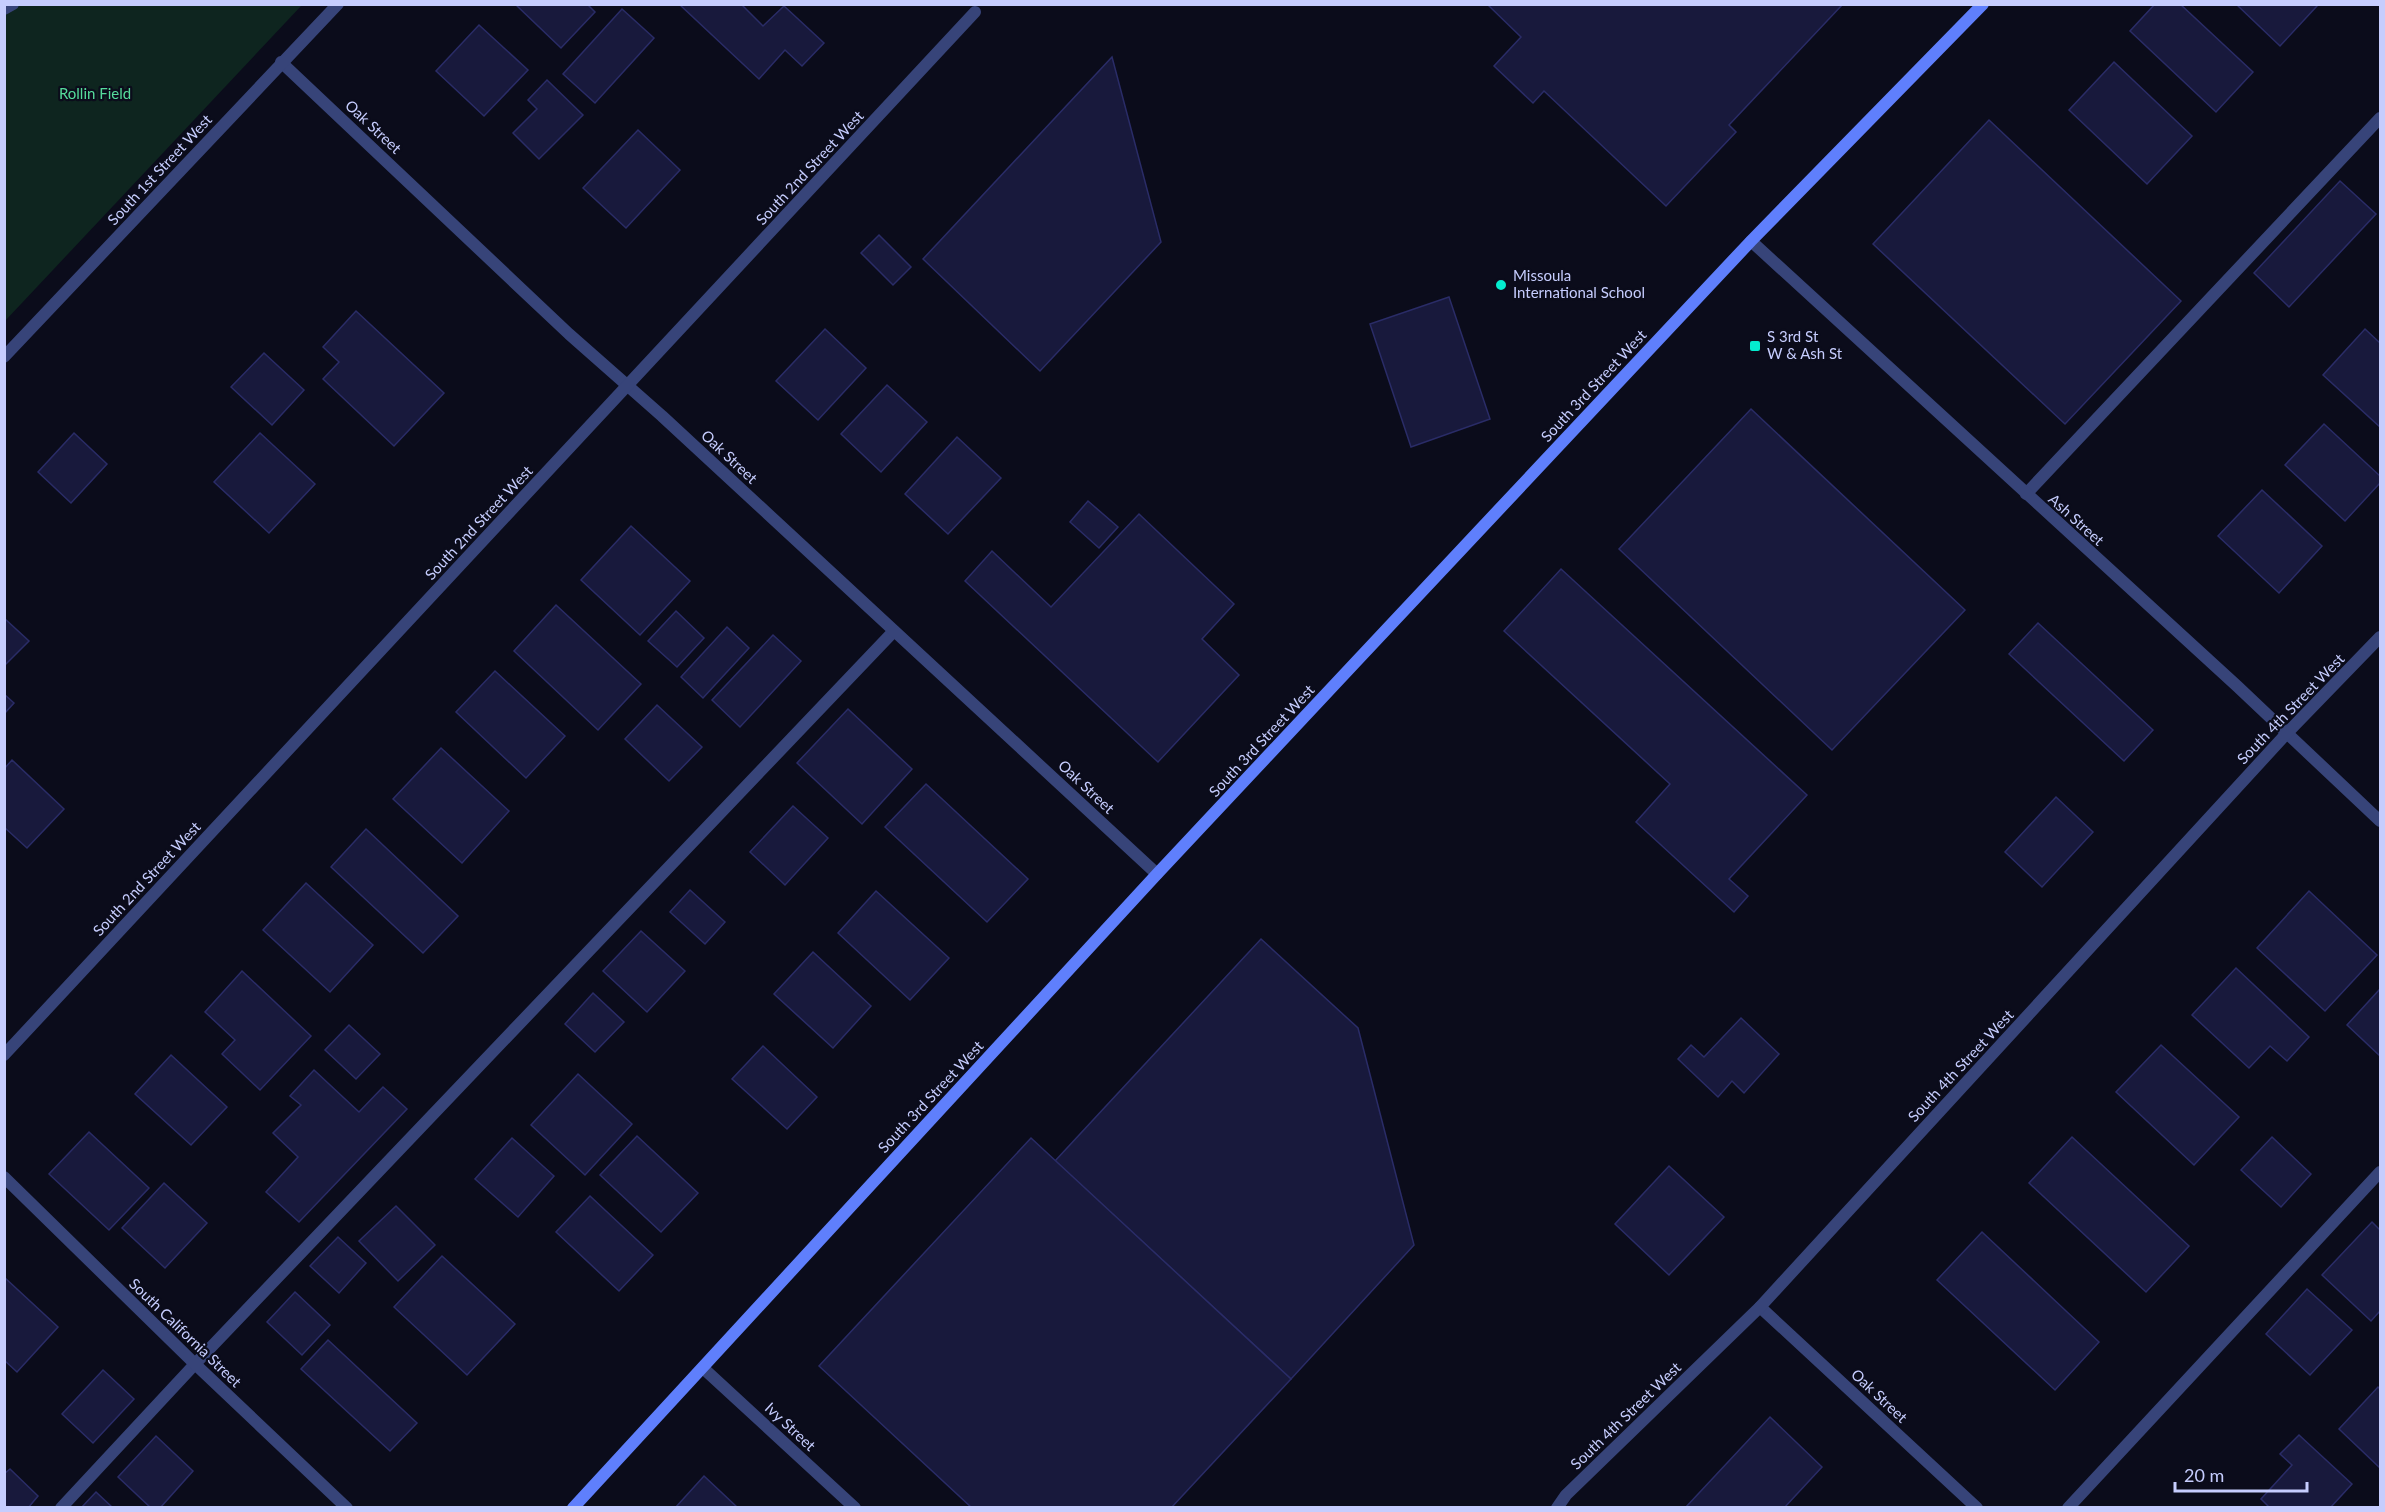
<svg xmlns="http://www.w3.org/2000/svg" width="2385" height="1512" viewBox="0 0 2385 1512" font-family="Lato,sans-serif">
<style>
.green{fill:#0e251f}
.building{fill:#18193c;stroke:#2a2c67;stroke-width:1.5}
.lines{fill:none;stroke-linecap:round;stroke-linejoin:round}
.lane{stroke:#374479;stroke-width:12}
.street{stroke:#374479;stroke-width:12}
.secondary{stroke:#5f7ffc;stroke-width:12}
.poi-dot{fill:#04ecce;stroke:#0b0c1b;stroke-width:2}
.labels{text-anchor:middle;stroke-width:4.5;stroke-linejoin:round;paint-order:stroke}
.park-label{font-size:15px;fill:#55db9b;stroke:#0b0c1b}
.street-label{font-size:15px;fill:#c6cdfe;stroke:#0b0c1b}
.poi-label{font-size:15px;fill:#c6cdfe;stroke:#0b0c1b;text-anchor:start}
</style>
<rect width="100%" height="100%" fill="#0b0c1b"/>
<path class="green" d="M5 5H302L5 321Z"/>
<g class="building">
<path d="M515 4H587L595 12 561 48Z"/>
<path d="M679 4H741L763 26 784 6 824 43 802 66 785 50 759 79Z"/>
<path d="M1487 4H1843L1729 125 1736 132 1666 206 1544 91 1533 103 1494 66 1521 37Z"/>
<path d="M2155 4H2180L2253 72 2216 112 2130 31Z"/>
<path d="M2236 4H2315L2317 6 2280 46Z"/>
<path d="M622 9 654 38 595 103 563 74Z"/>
<path d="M479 25 528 70 484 116 436 71Z"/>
<path d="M1112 57 1161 242 1040 371 923 259Z"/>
<path d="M2114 62 2192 136 2147 184 2069 110Z"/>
<path d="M547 80 583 115 539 159 513 133 537 109 528 100Z"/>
<path d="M1989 120 2181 301 2065 424 1873 244Z"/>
<path d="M638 130 680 170 626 228 583 188Z"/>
<path d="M2340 181 2376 214 2289 307 2254 273Z"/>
<path d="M879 235 911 267 893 285 861 253Z"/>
<path d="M1449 297 1490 419 1411 447 1370 324Z"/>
<path d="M356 311 444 393 394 446 323 379 339 362 323 347Z"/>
<path d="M825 329 866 368 818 420 776 381Z"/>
<path d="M2365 329 2380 343V427L2323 375Z"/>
<path d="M264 353 304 390 272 425 231 387Z"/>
<path d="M887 385 927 422 881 472 841 434Z"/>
<path d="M1751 409 1965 610 1832 750 1619 549Z"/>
<path d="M2324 424 2380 476V483L2345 521 2285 465Z"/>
<path d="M74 433 107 464 71 503 38 472Z"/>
<path d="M260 433 315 484 269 533 214 482Z"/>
<path d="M957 437 1001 478 948 534 905 494Z"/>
<path d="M2262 490 2322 546 2279 593 2218 536Z"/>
<path d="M1088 501 1118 527 1099 548 1070 522Z"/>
<path d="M1139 514 1234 604 1202 639 1239 675 1158 762 965 581 992 551 1051 607Z"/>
<path d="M631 526 690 581 640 635 581 580Z"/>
<path d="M1561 569 1807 795 1729 879 1748 896 1734 912 1636 822 1670 784 1504 631Z"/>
<path d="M556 605 641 684 598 730 514 651Z"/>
<path d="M676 611 704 638 677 667 648 641Z"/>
<path d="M4 618 29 641 4 666Z"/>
<path d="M2038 623 2153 730 2124 761 2009 654Z"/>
<path d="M727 627 749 648 703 698 681 677Z"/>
<path d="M773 635 801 661 740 727 712 700Z"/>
<path d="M495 671 565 736 526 778 456 712Z"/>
<path d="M4 694 14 703 4 714Z"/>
<path d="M657 705 702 747 669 781 625 739Z"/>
<path d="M848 709 912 769 862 824 797 763Z"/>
<path d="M441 748 509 811 462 863 393 799Z"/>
<path d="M12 760 64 809 27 848 4 827V769Z"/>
<path d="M926 784 1028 879 987 922 885 827Z"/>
<path d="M2056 797 2093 832 2042 887 2005 852Z"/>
<path d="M793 806 828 838 785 885 750 852Z"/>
<path d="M366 829 458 916 423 953 331 867Z"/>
<path d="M306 883 373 945 330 992 263 930Z"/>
<path d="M690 890 725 922 705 944 670 912Z"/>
<path d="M876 891 949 958 910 1000 838 933Z"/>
<path d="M2309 891 2377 955 2325 1011 2257 948Z"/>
<path d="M641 931 685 971 647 1012 603 971Z"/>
<path d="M1261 939 1358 1028 1414 1245 1291 1379 1055 1161Z"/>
<path d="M813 952 871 1006 833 1048 774 994Z"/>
<path d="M2236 968 2309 1037 2287 1061 2270 1046 2249 1068 2192 1015Z"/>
<path d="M242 971 311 1036 260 1090 222 1054 235 1040 205 1012Z"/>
<path d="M2380 989V1056L2347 1025Z"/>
<path d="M593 993 624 1022 595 1052 565 1024Z"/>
<path d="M1741 1018 1779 1054 1744 1093 1732 1081 1718 1097 1678 1059 1691 1045 1704 1057Z"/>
<path d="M349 1025 380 1054 356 1079 325 1050Z"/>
<path d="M2161 1045 2239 1117 2194 1165 2116 1092Z"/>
<path d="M763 1046 817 1097 787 1129 732 1079Z"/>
<path d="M171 1055 227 1107 191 1145 135 1094Z"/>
<path d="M314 1070 359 1112 383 1087 407 1109 299 1222 266 1192 298 1157 273 1133 301 1105 290 1096Z"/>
<path d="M578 1074 632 1124 585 1175 531 1125Z"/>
<path d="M89 1132 149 1188 109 1230 49 1174Z"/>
<path d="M637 1136 698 1193 661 1232 600 1175Z"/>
<path d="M2072 1137 2189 1246 2146 1292 2029 1183Z"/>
<path d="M2272 1137 2311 1174 2281 1207 2241 1170Z"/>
<path d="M512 1138 554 1176 518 1217 475 1179Z"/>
<path d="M1031 1138 1291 1379 1171 1508H972L819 1366Z"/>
<path d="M1669 1166 1724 1217 1669 1275 1615 1224Z"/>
<path d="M164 1183 207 1223 165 1268 122 1228Z"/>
<path d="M590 1196 653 1255 619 1291 556 1232Z"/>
<path d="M396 1206 435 1245 398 1281 359 1241Z"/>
<path d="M2372 1222 2380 1230V1311L2371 1321 2322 1275Z"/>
<path d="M1982 1232 2099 1342 2055 1390 1937 1280Z"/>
<path d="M338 1237 366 1263 339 1293 310 1266Z"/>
<path d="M442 1256 515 1324 467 1375 394 1307Z"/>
<path d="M4 1277 58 1327 17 1372 4 1360Z"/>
<path d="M2307 1289 2352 1330 2310 1375 2266 1334Z"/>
<path d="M295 1292 330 1325 302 1355 267 1322Z"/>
<path d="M328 1340 417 1423 390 1451 301 1369Z"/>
<path d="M103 1370 134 1399 93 1443 62 1414Z"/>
<path d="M2378 1387 2380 1389V1468L2339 1429Z"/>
<path d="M1770 1417 1822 1467 1784 1508H1685Z"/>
<path d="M2299 1435 2352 1484 2330 1508H2270L2261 1499 2292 1465 2280 1454Z"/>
<path d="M156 1436 193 1471 160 1508H151L118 1477Z"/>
<path d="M10 1469 38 1496 28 1508H4V1474Z"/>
<path d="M704 1476 738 1508H675Z"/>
<path d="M96 1492 113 1508H81Z"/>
</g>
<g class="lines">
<g class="lane">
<path d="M4 9 13 4"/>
<path d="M2026 494 2380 118"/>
<path d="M61 1508 195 1364 894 631"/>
<path d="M2068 1508 2380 1172"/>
</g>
<g class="street">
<path d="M281 62 569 334 662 416 1157 874"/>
<path d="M1751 241 2237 686 2380 821"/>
<path d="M4 357 338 4"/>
<path d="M4 1055 975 12"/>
<path d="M4 1177 195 1364 347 1508"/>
<path d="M1760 1307 1977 1508"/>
<path d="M703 1368 855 1508"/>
<path d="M1557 1508 1566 1495 1760 1307 2287 733 2380 637"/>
</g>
<path class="secondary" d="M573 1508 1157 874 1352 666 1751 241 1983 4"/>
</g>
<g class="poi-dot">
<circle cx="1501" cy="285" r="6"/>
<rect x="1749" y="340" width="12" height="12" rx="3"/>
</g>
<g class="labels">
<g class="park-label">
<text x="95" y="99">Rollin Field</text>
</g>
<g class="street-label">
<text transform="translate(373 127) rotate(43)" y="5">Oak Street</text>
<text transform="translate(810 168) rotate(-47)" y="5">South 2nd Street West</text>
<text transform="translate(160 170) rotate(-47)" y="5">South 1st Street West</text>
<text transform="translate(1594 386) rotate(-47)" y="5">South 3rd Street West</text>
<text transform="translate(729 457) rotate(43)" y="5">Oak Street</text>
<text transform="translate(2076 520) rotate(42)" y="5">Ash Street</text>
<text transform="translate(479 523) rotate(-47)" y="5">South 2nd Street West</text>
<text transform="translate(2291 709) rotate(-46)" y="5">South 4th Street West</text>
<text transform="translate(1262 741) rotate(-47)" y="5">South 3rd Street West</text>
<text transform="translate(1086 787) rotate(43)" y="5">Oak Street</text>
<text transform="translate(147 879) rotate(-47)" y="5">South 2nd Street West</text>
<text transform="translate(1961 1066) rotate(-47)" y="5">South 4th Street West</text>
<text transform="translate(931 1097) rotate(-47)" y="5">South 3rd Street West</text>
<text transform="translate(185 1333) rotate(44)" y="5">South California Street</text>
<text transform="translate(1879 1396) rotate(43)" y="5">Oak Street</text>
<text transform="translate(1626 1416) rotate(-44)" y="5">South 4th Street West</text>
<text transform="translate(790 1427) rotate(43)" y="5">Ivy Street</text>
</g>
<g class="poi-label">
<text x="1513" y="281">Missoula<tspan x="1513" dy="17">International School</tspan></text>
<text x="1767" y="342">S 3rd St<tspan x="1767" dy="17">W &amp; Ash St</tspan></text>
</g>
</g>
<rect width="2385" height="1512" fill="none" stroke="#c6cdfe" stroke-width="12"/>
<path d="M2175 1482v9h132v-9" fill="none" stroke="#c6cdfe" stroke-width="3"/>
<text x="2184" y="1482" font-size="18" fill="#c6cdfe" stroke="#0b0c1b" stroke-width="4.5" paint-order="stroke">20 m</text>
</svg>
